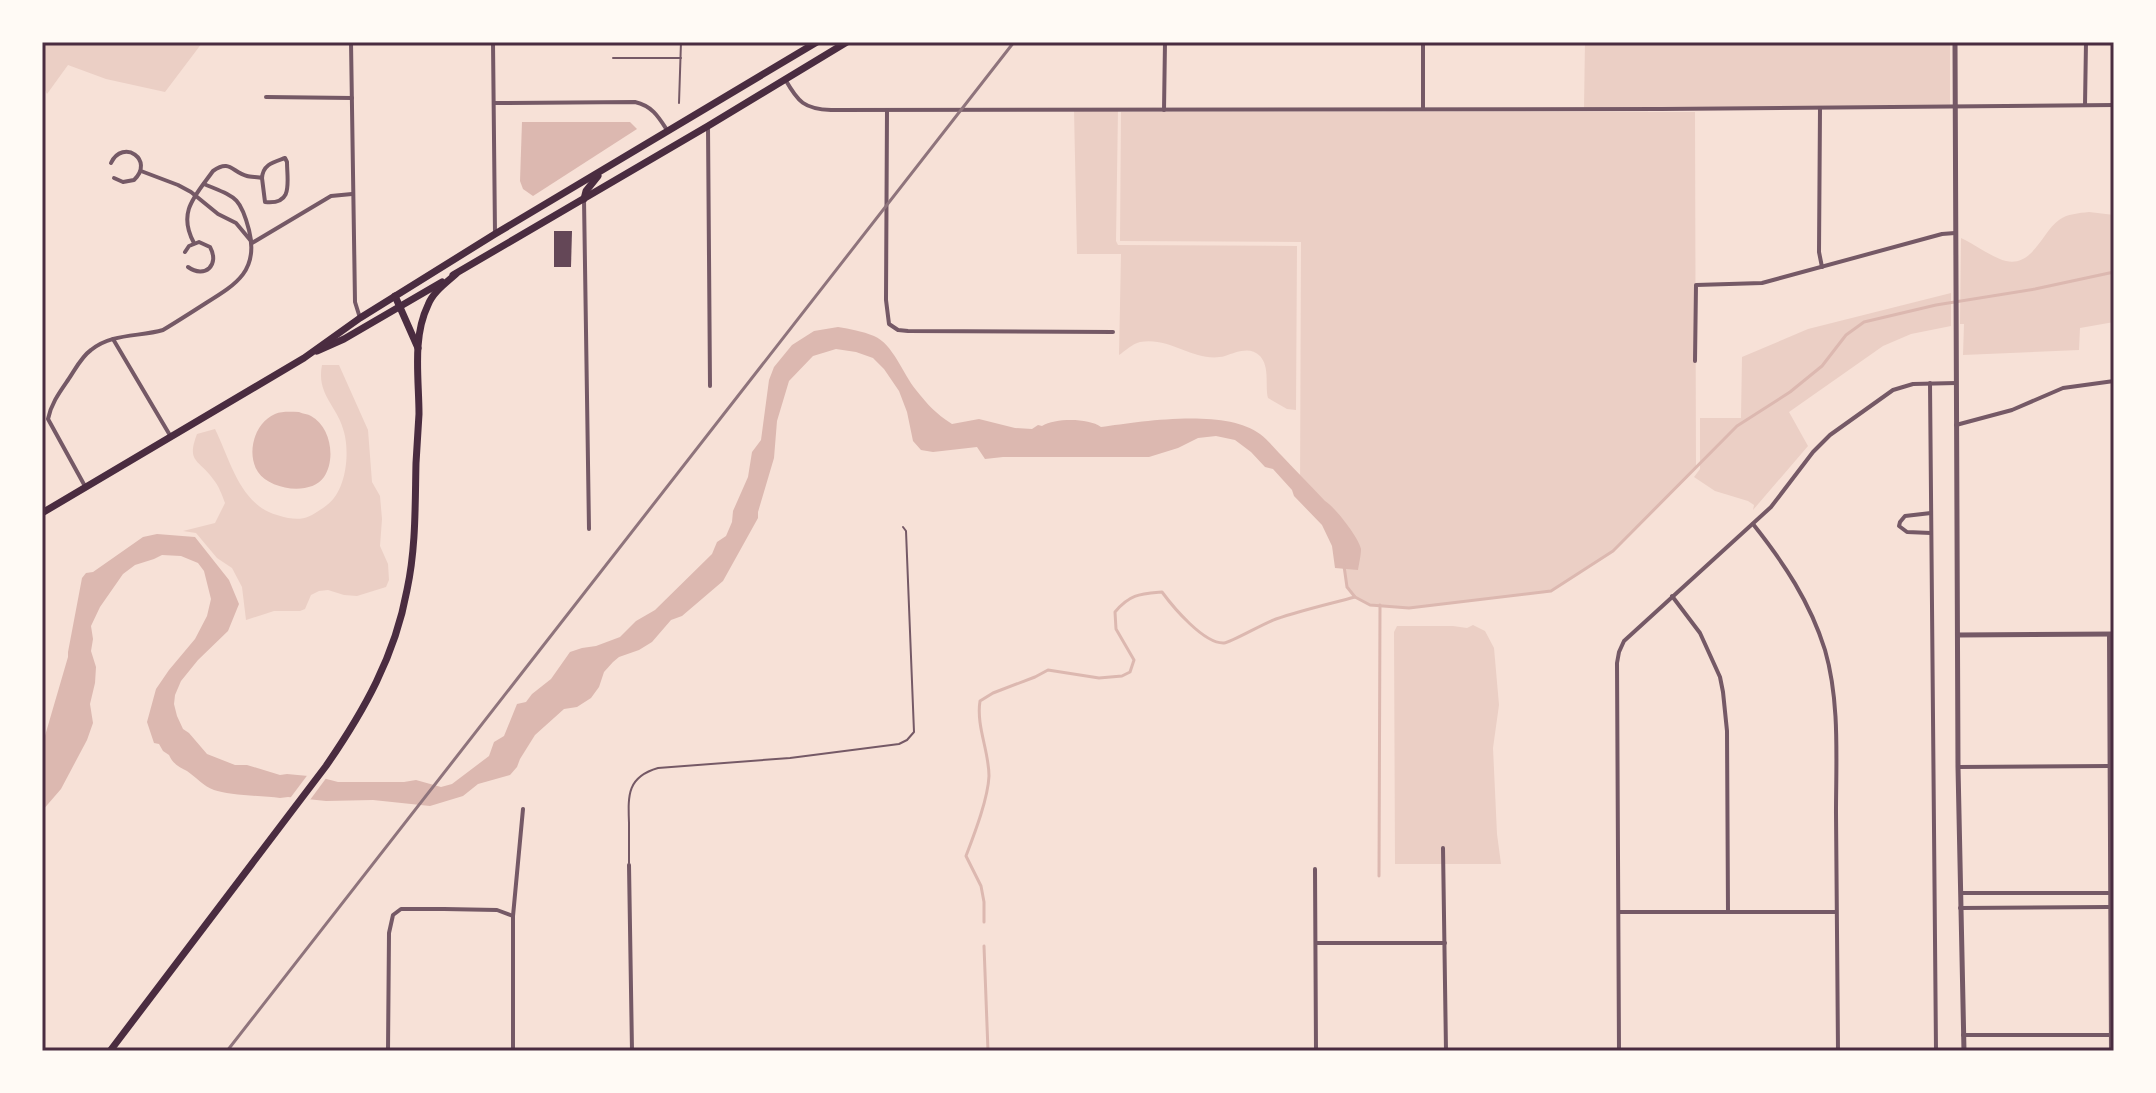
<svg xmlns="http://www.w3.org/2000/svg" width="2156" height="1093" viewBox="0 0 2156 1093" font-family="'Alegreya Sans',sans-serif">
<style>
.green{fill:#ebcfc5}
.water{fill:#dcb8b0}
.pier{fill:#f7e1d7}
.lines{fill:none;stroke-linecap:round;stroke-linejoin:round}
.stream{stroke:#dcb8b0;stroke-width:3}
.building{fill:#644757}
.service{stroke:#755966;stroke-width:2}
.minor{stroke:#755966;stroke-width:4}
.tertiary{stroke:#755966;stroke-width:5}
.primary{stroke:#4a2c40;stroke-width:7}
.rail{stroke:#8f747c;stroke-width:3}
.neatline{fill:none;stroke:#4a2c40;stroke-width:3}
</style>
<rect width="100%" height="100%" fill="#f7e1d7"/>
<g class="green">
<path d="M42 42H201L202 43 165 92 106 79 68 65 47 94 42 84Z"/>
<path d="M1585 42H1950V106L1584 108Z"/>
<path d="M1074 109H1118L1116 241 1118 245 1297 246 1296 410 1287 409 1268 398C1265 385 1270 367 1260 356 1250 346 1237 352 1225 356 1196 364 1171 336 1140 342 1132 344 1125 351 1119 355L1121 254H1077Z"/>
<path d="M1121 112H1695L1696 469 1613 551 1551 591 1409 608 1370 605 1355 597 1347 587 1344 559 1340 543 1300 494 1301 242 1120 241Z"/>
<path d="M2089 212 2114 215V322L2080 328 2079 350 1963 355 1964 324H1960L1961 238C1974 244 1993 258 2006 261 2033 267 2042 232 2059 220 2067 214 2079 213 2089 212Z"/>
<path d="M1951 293V326L1911 334 1883 346 1789 412 1808 446 1753 510 1754 505 1748 501 1715 491 1694 477 1700 469V418H1741L1742 357 1808 329Z"/>
<path d="M322 365H339L368 430 372 482 380 496 382 519 380 546 388 564 389 580 386 587 357 596 344 595 328 590 319 591 311 595 305 609 300 611H274L246 620 242 587 232 568 217 558 196 533 183 531 215 523 225 503C222 495 219 486 213 479 199 459 186 463 197 434L215 429C230 459 240 505 277 515 300 522 307 520 327 505 346 491 350 454 344 432 338 406 316 395 322 365Z"/>
<path d="M1473 625 1485 631 1494 648 1499 705 1493 748 1497 834 1501 864H1395L1394 632 1397 626H1453L1467 628Z"/>
</g>
<g class="water">
<path d="M522 122H630L637 129 533 196 523 189 520 181Z"/>
<path d="M838 327C850 329 862 331 874 336 893 344 903 374 916 390 928 405 935 413 952 424L979 419 1015 428 1032 429 1038 425 1042 426C1056 418 1088 418 1101 427 1142 421 1226 408 1260 434 1268 440 1275 449 1282 456 1296 471 1311 486 1325 501 1335 507 1359 538 1361 549 1361 555 1359 564 1358 570L1335 568 1332 546 1322 525 1294 496 1292 490 1273 469 1265 467 1251 452 1235 440 1216 436 1198 438 1178 448 1149 457H1003L985 459 977 447 933 452 921 450 913 441 907 412 899 391 884 369 873 358 856 352 836 349 813 356 789 381 777 421 774 458 758 512V518L723 581 682 616 671 620 652 642 639 650 619 657 613 662 604 672 599 687 591 698 577 707 564 709 535 735 520 759 517 767 510 775 478 784 463 796 430 806 373 800 326 801 288 797 280 798C263 796 227 795 214 790 203 786 196 777 187 771 179 767 173 764 169 755L163 751 159 744 154 743 147 722 156 689 169 670 195 639 207 616 211 599 204 571 198 563 181 556 162 555 154 559 135 565 123 574 100 607 91 626 93 639 91 651 96 667 95 683 90 704 93 723 87 740 61 789 42 811V746L68 657V652L82 578 86 573 93 572 143 537 157 534 195 537 229 580 239 604 228 631 198 660 181 681 175 695 174 704 177 716 183 729 189 733 207 754 235 765H247L280 775 287 774 319 777 338 782H404L416 780 441 787 452 784 489 756 494 742 504 736 517 704 526 702 532 694 551 679 570 652 582 648 596 646 620 637 636 621 655 610 712 554 717 542 726 536 732 522 733 511 748 477 752 452 761 440 769 380 774 367 792 345 814 331Z"/>
<path d="M299 412C303 414 308 414 311 416 331 427 336 459 324 477 311 496 270 490 258 472 246 454 254 423 275 414 282 411 291 412 299 412Z"/>
</g>
<path class="pier" d="M309 773H319L327 777 307 804 288 801Z"/>
<g class="lines">
<g class="stream">
<path d="M1344 566 1347 587 1355 597 1370 605 1409 608 1551 591 1613 551 1737 426 1790 392 1822 366 1846 335 1864 322 1936 305 2035 289 2114 272"/>
<path d="M1379 876 1380 605"/>
<path d="M984 922V902L981 886 966 856C974 835 988 799 989 776 989 751 976 726 980 701L993 693 1035 677 1048 670 1099 678 1122 676 1130 672 1134 660 1116 629 1115 612C1130 594 1140 594 1162 592 1173 607 1204 644 1224 643 1232 642 1264 623 1276 619 1302 610 1329 604 1355 597"/>
<path d="M984 946 988 1051"/>
</g>
</g>
<path class="building" d="M554 231H572L571 267H554Z"/>
<g class="lines">
<g class="service">
<path d="M613 58H681"/>
<path d="M679 103 681 42"/>
<path d="M629 863C629 850 629 837 629 823 628 795 627 777 658 768L790 758 899 744 907 740 914 732 906 531 903 527"/>
</g>
<g class="minor">
<path d="M351 42 355 302 360 318"/>
<path d="M493 42 495 234"/>
<path d="M1423 42V109"/>
<path d="M785 79C798 102 804 109 831 110L1662 109 2114 105"/>
<path d="M266 97 352 98"/>
<path d="M494 103 635 102C652 106 658 116 667 130"/>
<path d="M2085 105 2086 42"/>
<path d="M1820 108 1819 252 1822 267"/>
<path d="M887 110 886 300 889 324 898 330 908 331 1113 332"/>
<path d="M1164 110 1165 42"/>
<path d="M708 126 710 386"/>
<path d="M111 163C123 138 155 160 134 180L123 182 114 178"/>
<path d="M141 171 178 185 191 192 218 214 236 223 251 241"/>
<path d="M584 199 589 529"/>
<path d="M194 243C177 212 195 196 213 171 230 159 232 172 247 176 250 177 259 177 262 178L265 202C294 205 287 182 287 162L285 158C274 162 263 164 262 178"/>
<path d="M252 243 331 196 352 194"/>
<path d="M185 252 189 246 199 242 210 247C220 265 205 279 188 267"/>
<path d="M113 339 171 437"/>
<path d="M1695 361 1696 285 1762 283 1942 234 1955 233"/>
<path d="M1930 383 1936 1051"/>
<path d="M1956 425 2012 410 2063 388 2114 381"/>
<path d="M86 488 48 419C51 404 59 393 68 380 75 370 81 357 91 350 112 333 139 337 163 330 178 321 192 312 206 303 237 284 259 270 249 230 240 196 235 197 204 184"/>
<path d="M1753 524C1784 563 1810 602 1825 650 1840 702 1836 759 1836 813 1837 893 1838 972 1838 1051"/>
<path d="M1931 533 1907 532 1899 526 1900 522 1905 516 1931 513"/>
<path d="M1672 596 1700 633 1720 677 1723 692 1727 731 1728 912"/>
<path d="M2109 634 2111 1051"/>
<path d="M1958 767 2110 766"/>
<path d="M1443 848 1446 1051"/>
<path d="M629 865 632 1051"/>
<path d="M1315 869 1316 1051"/>
<path d="M1961 893H2110"/>
<path d="M1960 908 2109 907"/>
<path d="M1619 912H1836"/>
<path d="M1316 943H1445"/>
<path d="M1963 1035H2111"/>
<path d="M388 1051 389 933 393 915 401 909H444L497 910 513 916"/>
<path d="M513 1051V916L523 809"/>
<path d="M1619 1051 1617 663 1619 652 1624 641 1771 507 1813 452 1830 435 1893 390 1913 384 1956 383"/>
</g>
<g class="tertiary">
<path d="M1955 42 1958 767 1964 1051"/>
<path d="M1958 635 2114 634"/>
</g>
<g class="primary">
<path d="M584 199 586 191 598 176"/>
<path d="M453 275 708 126 847 42"/>
<path d="M395 296 418 348"/>
<path d="M317 351 344 339 442 282"/>
<path d="M42 513 304 358 360 318 495 234 817 42"/>
<path d="M110 1051 326 766C364 711 395 656 407 590 416 548 415 506 416 463 417 446 418 430 419 414 419 379 412 338 428 305 433 292 446 283 456 274"/>
</g>
<path class="rail" d="M227 1051 1014 42"/>
</g>
<rect width="2156" height="1093" fill="none" stroke="#fffaf5" stroke-width="88"/>
<rect x="44" y="44" width="2068" height="1005" class="neatline"/>
</svg>
